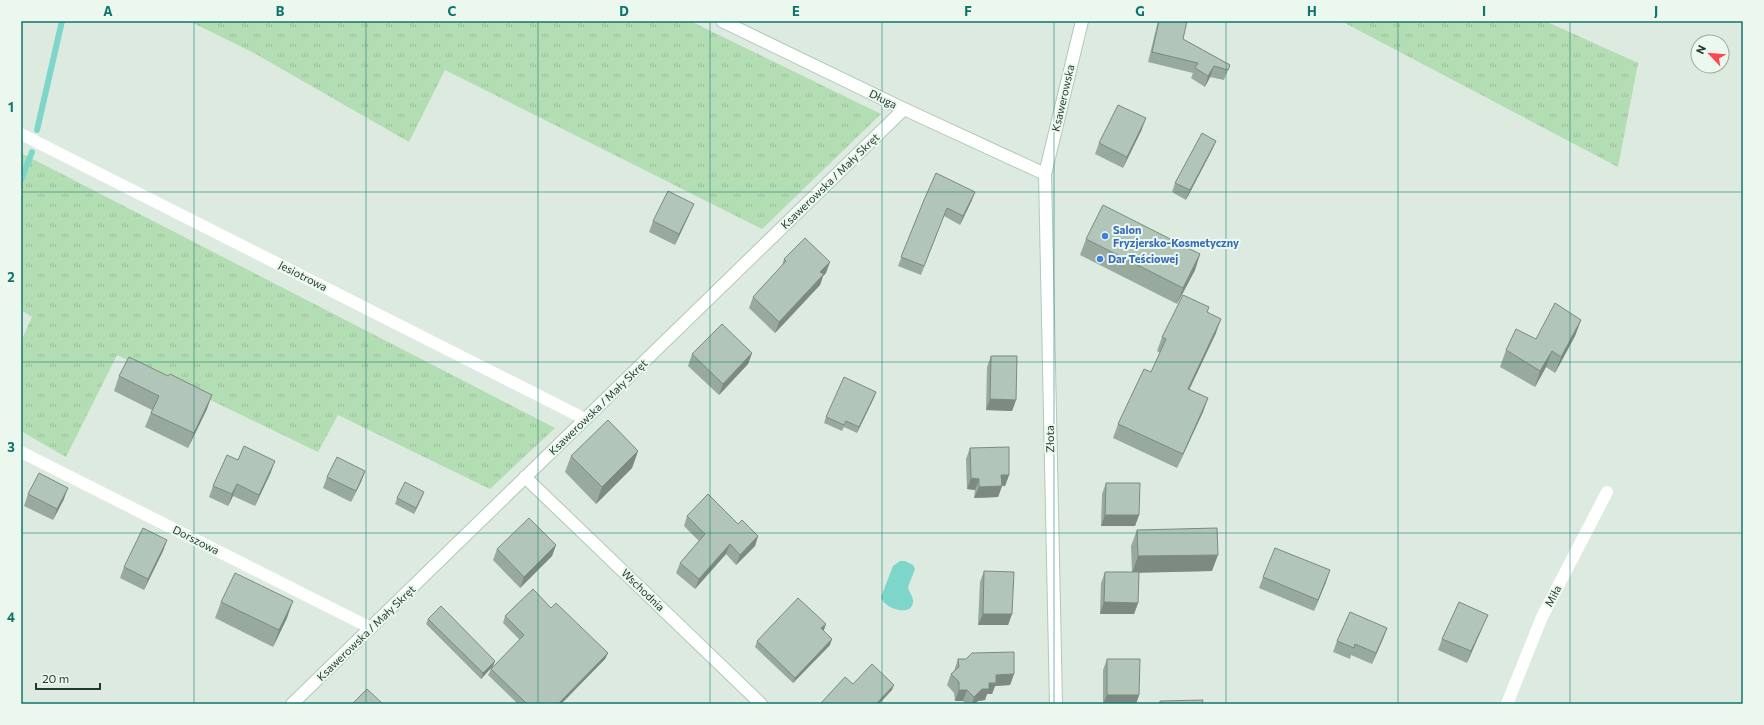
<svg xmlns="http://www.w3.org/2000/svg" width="1764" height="725" viewBox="0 0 1764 725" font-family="Commissioner,sans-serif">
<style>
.grass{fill:url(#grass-tufts)}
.water{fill:#7ed5c9}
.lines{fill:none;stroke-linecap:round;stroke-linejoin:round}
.stream{stroke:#7ed5c9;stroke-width:6}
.secondary-casing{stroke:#aecab8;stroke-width:14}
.street{stroke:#fff;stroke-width:12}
.secondary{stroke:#fff;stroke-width:12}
.wall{fill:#98a99e}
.shaded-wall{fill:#7c8a81}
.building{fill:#b1c5b8;stroke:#7c8a81}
.grid{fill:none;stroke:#0f766e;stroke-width:1;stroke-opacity:0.55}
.shop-dot{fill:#3f7fe0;stroke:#ecf7ee;stroke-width:1.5}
.labels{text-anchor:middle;stroke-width:4;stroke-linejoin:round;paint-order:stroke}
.street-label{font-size:11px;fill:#1d3a2a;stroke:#ecf7ee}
.shop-label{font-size:11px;font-weight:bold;fill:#366cbe;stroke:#ecf7ee;text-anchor:start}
.neatline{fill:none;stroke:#0f766e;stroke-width:1.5}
.grid-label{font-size:13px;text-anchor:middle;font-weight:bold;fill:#0f766e}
</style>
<defs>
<pattern id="grass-tufts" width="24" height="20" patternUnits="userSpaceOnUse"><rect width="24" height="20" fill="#b3ddb2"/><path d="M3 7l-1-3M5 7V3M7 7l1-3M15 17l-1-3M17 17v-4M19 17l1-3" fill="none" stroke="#9abe99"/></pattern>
</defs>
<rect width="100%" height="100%" fill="#dceae0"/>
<g class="grass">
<path d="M189 21H690L881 114 762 229 445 70 409 142 254 53Z"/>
<path d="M1341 21H1545L1638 63 1618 167Z"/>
<path d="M21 153 555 428 490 489 338 415 318 452 117 355 66 457 21 431V341L32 317 21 310Z"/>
</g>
<path class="water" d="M900 561H905L913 565 915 569 908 587C909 592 914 598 913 602 912 618 883 608 881 597L893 566Z"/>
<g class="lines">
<g class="stream">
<path d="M37 130 62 21"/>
<path d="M21 180 32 152"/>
</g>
<defs>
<g id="secondary">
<path d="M722 21 904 109 1045 174"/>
<path d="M525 477 761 704"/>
<path d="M292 704 904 109"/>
<path d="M1056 704 1045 174 1082 21"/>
</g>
</defs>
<use href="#secondary" class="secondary-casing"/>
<g class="street">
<path d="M21 134 585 419"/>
<path d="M21 452 371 628"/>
<path d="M1507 704 1542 617 1607 492"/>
</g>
<use href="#secondary" class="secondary"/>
</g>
<g class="wall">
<path d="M1158 21H1186L1183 39 1230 65 1224 80 1210 77 1205 87 1191 78 1193 73 1148 62Z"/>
<path d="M1142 129 1123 168 1095 154 1099 143Z"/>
<path d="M1216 141 1212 150 1186 200 1172 192 1175 183Z"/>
<path d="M924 200H972L960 225 944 216 921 275 898 266Z"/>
<path d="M689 215 675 245 649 232 653 221Z"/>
<path d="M1086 239 1200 254 1195 270 1177 304 1080 255Z"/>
<path d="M784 259 826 273 823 276 820 285 775 333 749 308 753 297 782 266Z"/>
<path d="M1207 312 1216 333 1189 389 1208 398 1203 412 1177 468 1113 438 1118 424 1151 372 1160 353 1157 351 1162 337Z"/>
<path d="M1581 320 1575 336 1555 373 1546 367 1535 387 1500 367 1506 350 1536 339Z"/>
<path d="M752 353 748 364 719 395 688 366 692 354Z"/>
<path d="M991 356 1016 400 1012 411 986 410 987 367Z"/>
<path d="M119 376H168L207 409 188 448 145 427 152 410 114 391Z"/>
<path d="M876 392 857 433 844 427 842 431 824 423 826 417Z"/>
<path d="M970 448 1009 475 1005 486H1002L998 497 974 498 975 490 967 489 966 459Z"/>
<path d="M638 451 632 468 596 504 565 472 571 456Z"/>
<path d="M238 460 271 472 255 506 233 496 228 506 209 497 213 486Z"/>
<path d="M365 471 361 482 351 502 323 488 327 477Z"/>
<path d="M1106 483 1139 515 1135 526H1101L1102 494Z"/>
<path d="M28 494 64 499 53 520 24 506Z"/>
<path d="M422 497 414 514 395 504 397 498Z"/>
<path d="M687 516 738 524 758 536 755 546 736 565 726 554 695 589 676 573 680 563 699 541 684 526Z"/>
<path d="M1137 530 1212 571 1139 572 1138 603 1134 614H1100L1101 583 1105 572H1132L1131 546Z"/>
<path d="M167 540 163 551 144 590 120 578 124 567Z"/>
<path d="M556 545 552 556 520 588 493 560 497 549Z"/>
<path d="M984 571 1012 614 1008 625H978L980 582Z"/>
<path d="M1263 577 1326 582 1314 611 1259 588Z"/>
<path d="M221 602 287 618 273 647 215 618Z"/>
<path d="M551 608 608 653 605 659 561 704H518L488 675 491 669 520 640 503 623 505 616Z"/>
<path d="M428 619 495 661 493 666 481 679 426 624Z"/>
<path d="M1483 626 1467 663 1438 650 1442 639Z"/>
<path d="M1387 628 1383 639 1372 664 1351 655 1350 659 1333 652 1337 641Z"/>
<path d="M823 630 830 645 793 683 755 647 757 641 824 630Z"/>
<path d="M958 659 1014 674 1010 685 995 686 992 694H987L985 700 978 701 974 704H966L963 701H955L954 693 947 685 951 674 954 671Z"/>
<path d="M1107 659 1139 695 1136 704H1103V670Z"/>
</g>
<g class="shaded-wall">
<path d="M1214 66 1210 77 1205 87 1208 76Z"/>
<path d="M1146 118 1142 129 1123 168 1127 157Z"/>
<path d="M1216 141 1212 150 1186 200 1190 190Z"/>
<path d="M975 192 972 200 960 225 963 216Z"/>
<path d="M694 204 689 215 675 245 679 234Z"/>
<path d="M1200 254 1195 270 1177 304 1183 288Z"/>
<path d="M830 262 826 273 823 276 820 285 775 333 779 322 820 272Z"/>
<path d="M1221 319 1216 333 1183 403 1188 389Z"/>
<path d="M1581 320 1575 336 1555 373 1561 357Z"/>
<path d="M1552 351 1546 367 1535 387 1540 371Z"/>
<path d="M752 353 748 364 719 395 723 384Z"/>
<path d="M876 392 874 398 857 433 859 427Z"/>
<path d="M212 395 207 409 188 448 194 433Z"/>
<path d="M1208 398 1203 412 1177 468 1183 454Z"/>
<path d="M990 399 1016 400 1012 411 986 410Z"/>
<path d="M638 451 632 468 596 504 602 487Z"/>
<path d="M275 461 271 472 255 506 259 495Z"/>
<path d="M365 471 361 482 351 502 356 491Z"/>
<path d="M1001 475H1009L1005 486H1002L998 497 974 498 979 487Z"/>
<path d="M971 478 979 479 975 490 967 489Z"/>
<path d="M237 484 233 496 228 506 232 494Z"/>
<path d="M68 488 64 499 53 520 57 509Z"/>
<path d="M424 492 422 497 414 514 416 508Z"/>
<path d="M1105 515H1139L1135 526H1101Z"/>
<path d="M758 536 755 546 736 565 740 555Z"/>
<path d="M167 540 163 551 144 590 148 579Z"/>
<path d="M730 544 726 554 695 589 699 579Z"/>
<path d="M556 545 552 556 520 588 524 577Z"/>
<path d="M1218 555 1212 571 1132 573 1138 556Z"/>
<path d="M1330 570 1326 582 1314 611 1318 600Z"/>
<path d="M293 601 287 618 273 647 279 630Z"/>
<path d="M1104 602 1138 603 1134 614H1100Z"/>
<path d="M983 614H1012L1008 625H978Z"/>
<path d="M1488 615 1483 626 1467 663 1471 651Z"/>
<path d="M826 624 824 630 819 634 821 628Z"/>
<path d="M1387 628 1383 639 1372 664 1376 653Z"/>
<path d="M832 639 830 645 793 683 795 678Z"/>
<path d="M608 653 605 659 561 704H558Z"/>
<path d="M495 661 493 666 481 679 483 673Z"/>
<path d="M1014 674 1010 685 995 686 992 694H987L985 700 978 701 974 704H972L974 697 989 683 996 675Z"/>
<path d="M894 685 892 690 879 704H876Z"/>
<path d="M959 690H967L963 701H955Z"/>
<path d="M1107 695H1139L1136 704H1103Z"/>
</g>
<g class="building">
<path d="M1159 21H1187L1183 39 1230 65 1228 70 1214 66 1208 76 1195 68 1198 63 1152 52Z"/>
<path d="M1118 105 1146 118 1127 157 1099 143Z"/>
<path d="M1202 133 1216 141 1190 190 1175 183Z"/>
<path d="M936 173 975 192 963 216 947 208 924 266 901 257 924 200Z"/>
<path d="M668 191 694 204 679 234 653 221Z"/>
<path d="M1103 205 1200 254 1183 288 1086 239Z"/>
<path d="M805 238 830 262 820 272 824 274 779 322 753 297 786 261 784 259Z"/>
<path d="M1183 295 1209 307 1207 312 1221 319 1188 389 1208 398 1183 454 1118 424 1144 369 1151 372 1166 339 1162 337Z"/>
<path d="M1555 303 1581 320 1561 357 1552 351 1540 371 1506 350 1516 329 1536 339Z"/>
<path d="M722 324 752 353 723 384 692 354Z"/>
<path d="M991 356H1017L1016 400 990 399Z"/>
<path d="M129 357 168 376 170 374 212 395 194 433 151 413 159 396 119 376Z"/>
<path d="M844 377 876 392 859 427 846 421 844 425 826 417Z"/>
<path d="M608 420 638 451 602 487 571 456Z"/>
<path d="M244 446 275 461 259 495 237 484 232 494 213 486 227 455 238 460Z"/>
<path d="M1009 447V475H1001L1002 486 979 487V479L971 478 970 448Z"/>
<path d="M337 457 365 471 356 491 327 477Z"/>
<path d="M39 473 68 488 57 509 28 494Z"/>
<path d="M405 482 424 492 416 508 397 498Z"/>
<path d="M1106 483H1140L1139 515H1105Z"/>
<path d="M708 494 738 524 742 520 758 536 740 555 730 544 699 579 680 563 705 534 687 516Z"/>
<path d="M529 518 556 545 524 577 497 549Z"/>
<path d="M143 528 167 540 148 579 124 567Z"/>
<path d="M1217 528 1218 555 1138 556 1137 530Z"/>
<path d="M1275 548 1330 570 1318 600 1263 577Z"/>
<path d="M984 571 1014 572 1012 614H983Z"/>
<path d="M1105 572H1139L1138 603 1104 602Z"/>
<path d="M235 573 293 601 279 630 221 602Z"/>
<path d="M533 589 551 608 556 603 608 653 558 704H527L491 669 524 635 505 616Z"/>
<path d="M798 598 826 624 821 628 832 639 795 678 757 641Z"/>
<path d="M1459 602 1488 615 1471 651 1442 639Z"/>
<path d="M441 606 495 661 483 673 428 619Z"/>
<path d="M1350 612 1387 628 1376 653 1355 644 1354 648 1337 641Z"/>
<path d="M1014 652V674L996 675V683H989V689H982L974 697 967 690H959V682L951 674 959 667 958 659H966L972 653Z"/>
<path d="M1107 659H1140L1139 695H1107Z"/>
<path d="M872 664 894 685 876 704H822L821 703 845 677 853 684Z"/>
<path d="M367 689 383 704H352Z"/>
<path d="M1203 700 1202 704H1160V701Z"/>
</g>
<path class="grid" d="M194 21V704M366 21V704M538 21V704M710 21V704M882 21V704M1054 21V704M1226 21V704M1398 21V704M1570 21V704M21 192H1743M21 362H1743M21 533H1743"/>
<g class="shop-dot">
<circle cx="1105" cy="236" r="4"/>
<circle cx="1100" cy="259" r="4"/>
</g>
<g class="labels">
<g class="street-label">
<text transform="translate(1063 98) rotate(-77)" y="4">Ksawerowska</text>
<text transform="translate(883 99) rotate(26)" y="4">Długa</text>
<text transform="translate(830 181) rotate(-44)" y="4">Ksawerowska / Mały Skręt</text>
<text transform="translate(303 276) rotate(27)" y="4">Jesiotrowa</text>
<text transform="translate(598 407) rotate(-44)" y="4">Ksawerowska / Mały Skręt</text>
<text transform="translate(1050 439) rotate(-91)" y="4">Złota</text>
<text transform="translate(196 540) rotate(27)" y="4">Dorszowa</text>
<text transform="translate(643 590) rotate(44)" y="4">Wschodnia</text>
<text transform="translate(1553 596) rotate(-62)" y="4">Miła</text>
<text transform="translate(366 633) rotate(-44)" y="4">Ksawerowska / Mały Skręt</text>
</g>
<g class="shop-label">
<text x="1113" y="234">Salon<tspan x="1113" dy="13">Fryzjersko-Kosmetyczny</tspan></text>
<text x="1108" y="263">Dar Teściowej</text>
</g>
</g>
<rect width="1764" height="725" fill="none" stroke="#ecf7ee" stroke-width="44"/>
<g transform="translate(1710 54) rotate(296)"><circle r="19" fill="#ecf7ee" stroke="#99aba0"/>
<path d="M0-3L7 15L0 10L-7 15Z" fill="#fd474e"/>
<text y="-6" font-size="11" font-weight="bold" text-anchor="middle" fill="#1d3a2a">N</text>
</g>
<path d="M36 683v6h64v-6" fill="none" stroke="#1d3a2a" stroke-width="2"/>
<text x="42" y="683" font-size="12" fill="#1d3a2a" stroke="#ecf7ee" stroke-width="3" paint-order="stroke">20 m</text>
<rect x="22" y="22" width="1720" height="681" class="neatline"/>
<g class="grid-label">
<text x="108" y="16">A</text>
<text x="280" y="16">B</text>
<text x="452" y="16">C</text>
<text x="624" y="16">D</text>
<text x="796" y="16">E</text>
<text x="968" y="16">F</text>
<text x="1140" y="16">G</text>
<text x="1312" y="16">H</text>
<text x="1484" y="16">I</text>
<text x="1656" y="16">J</text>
<text x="11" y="112">1</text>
<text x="11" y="282">2</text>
<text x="11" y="452">3</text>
<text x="11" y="622">4</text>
</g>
</svg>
